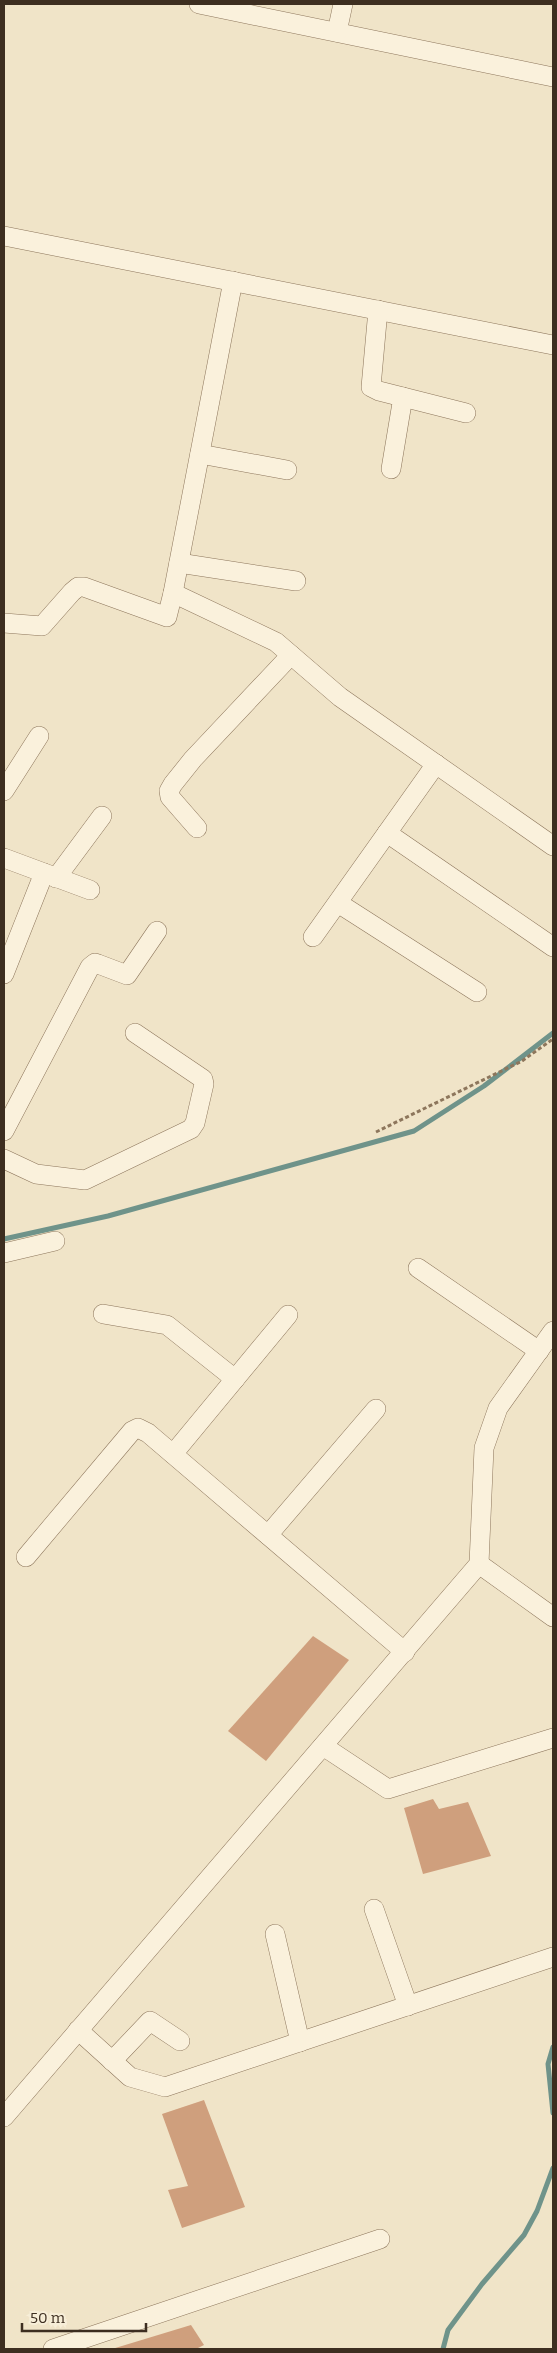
<svg xmlns="http://www.w3.org/2000/svg" width="557" height="2353" viewBox="0 0 557 2353" font-family="Bitter,serif">
<style>
.lines{fill:none;stroke-linecap:round;stroke-linejoin:round}
.stream{stroke:#6f938a;stroke-width:5}
.building{fill:#cf9f7d}
.minor-casing{stroke:#8d765c;stroke-width:20}
.path{stroke:#8d765c;stroke-width:3;stroke-dasharray:4 2.5;stroke-linecap:butt}
.minor{stroke:#faf1dc;stroke-width:19}
</style>
<rect width="100%" height="100%" fill="#f0e4c8"/>
<g class="lines">
<g class="stream">
<path d="M4 1239 108 1216 414 1131 484 1086 553 1033"/>
<path d="M553 2047 548 2064 553 2113"/>
<path d="M443 2349 448 2330 482 2284 524 2235 537 2211 553 2168"/>
</g>
</g>
<g class="building">
<path d="M313 1636 349 1660 266 1761 228 1731Z"/>
<path d="M433 1799 439 1809 468 1802 491 1856 423 1874 404 1808Z"/>
<path d="M204 2100 245 2207 182 2228 168 2190 188 2186 162 2114Z"/>
<path d="M191 2325 204 2345 196 2349H112Z"/>
</g>
<g class="lines">
<defs>
<g id="minor">
<path d="M199 4 553 77"/>
<path d="M337 32 343 4"/>
<path d="M4 236 553 345"/>
<path d="M378 310 371 387 379 391 466 413"/>
<path d="M200 454 287 470"/>
<path d="M391 469 403 397"/>
<path d="M179 563 296 581"/>
<path d="M173 593 276 642 340 697 553 846"/>
<path d="M4 623 42 626 72 592 78 587H84L167 617 173 593 233 281"/>
<path d="M4 791 39 736"/>
<path d="M197 828 170 797 169 791 173 784 193 759 291 655"/>
<path d="M387 833 553 947"/>
<path d="M4 858 90 890"/>
<path d="M56 878 102 816"/>
<path d="M338 903 477 992"/>
<path d="M313 937 436 764"/>
<path d="M4 974 44 873"/>
<path d="M4 1131 90 967 95 963 98 964 127 975 157 931"/>
<path d="M4 1159 36 1174 85 1180 191 1129 195 1123 204 1084 203 1079 135 1033"/>
<path d="M4 1253 55 1241"/>
<path d="M418 1268 539 1351"/>
<path d="M103 1314 167 1325 235 1379"/>
<path d="M173 1454 288 1315"/>
<path d="M268 1535 376 1409"/>
<path d="M26 1557 132 1431 138 1428 148 1433 405 1652"/>
<path d="M479 1564 553 1617"/>
<path d="M323 1746 388 1789 553 1738"/>
<path d="M374 1909 408 2006"/>
<path d="M275 1934 300 2042"/>
<path d="M78 2030 130 2077 165 2087 553 1957"/>
<path d="M112 2061 150 2021 180 2041"/>
<path d="M4 2117 479 1564 484 1448 498 1408 553 1331"/>
<path d="M53 2349 380 2239"/>
</g>
</defs>
<use href="#minor" class="minor-casing"/>
<path class="path" d="M376 1132 522 1061 553 1039"/>
<use href="#minor" class="minor"/>
</g>
<rect width="557" height="2353" fill="none" stroke="#3d2e20" stroke-width="10"/>
<path d="M22 2323v8h124v-8" fill="none" stroke="#3d2e20" stroke-width="2.5"/>
<text x="30" y="2323" font-size="15" fill="#3d2e20" stroke="#f7eed8" stroke-width="4" paint-order="stroke">50 m</text>
</svg>
